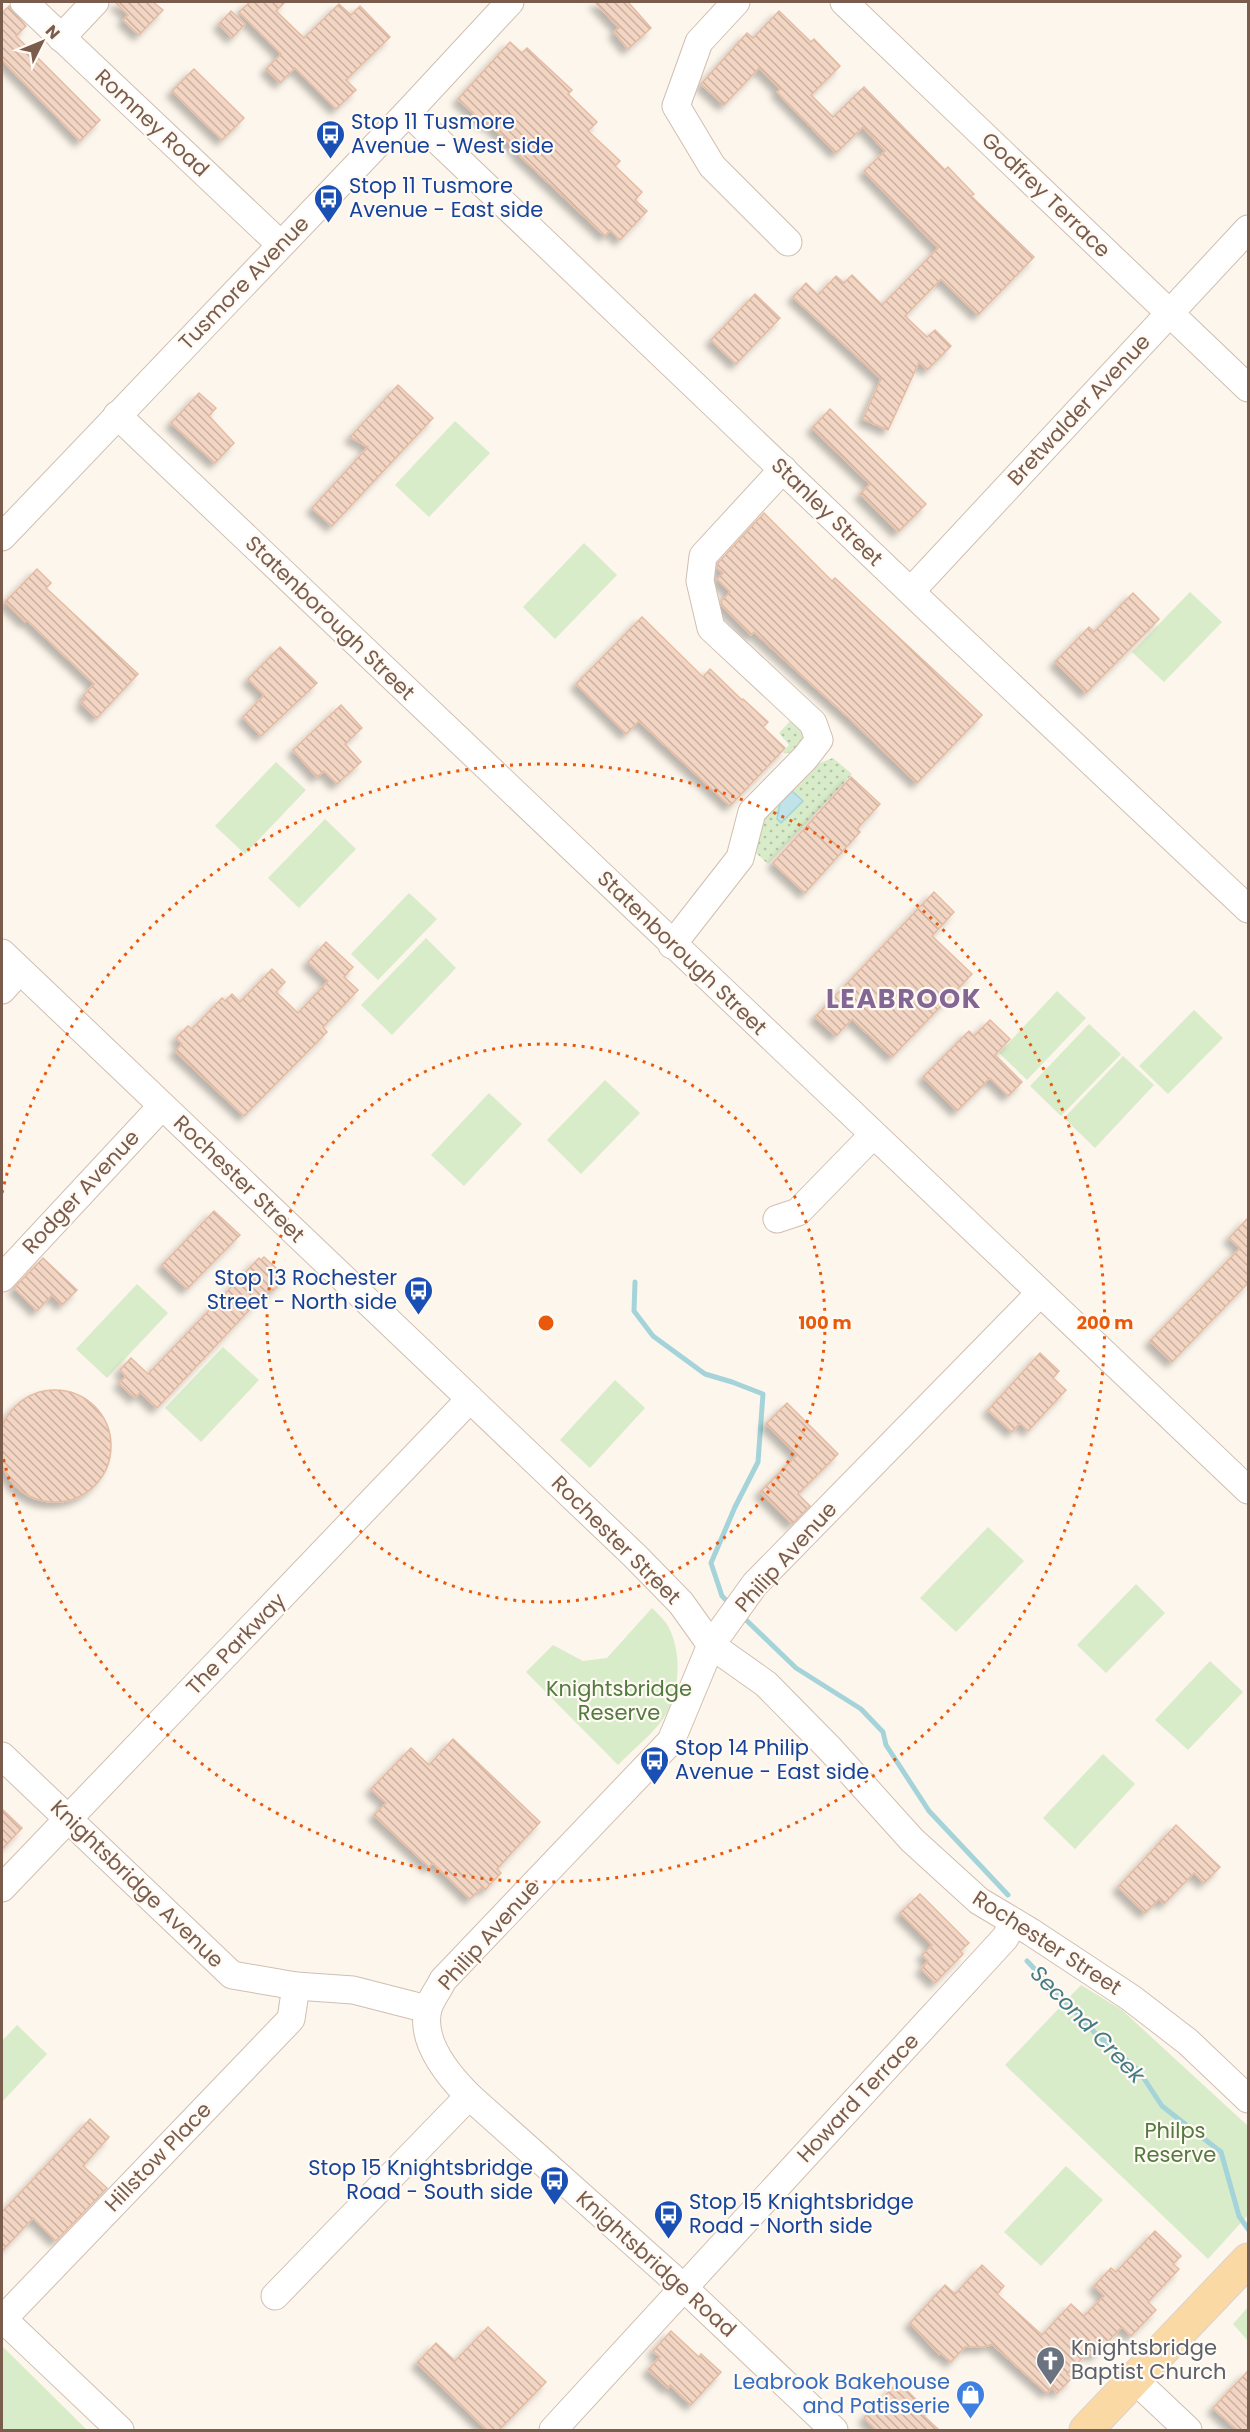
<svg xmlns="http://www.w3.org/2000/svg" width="1250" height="2432" viewBox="0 0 1250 2432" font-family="Poppins,sans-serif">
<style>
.park{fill:#d8ecc9}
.garden{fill:url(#garden-dots)}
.water{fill:#bfe3e8;stroke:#a5d3da;stroke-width:1.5}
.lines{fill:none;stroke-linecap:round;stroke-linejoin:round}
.stream{stroke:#a5d3da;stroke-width:5}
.building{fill:url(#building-back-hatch);stroke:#e6bba3;stroke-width:1.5;filter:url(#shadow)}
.minor-casing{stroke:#d1beb0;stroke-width:29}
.major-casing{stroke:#dad1cd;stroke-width:35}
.minor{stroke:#fff;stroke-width:27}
.major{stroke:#fbd9a5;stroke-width:33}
.ring{fill:none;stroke:#e8590c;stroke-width:3;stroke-dasharray:3 6}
.labels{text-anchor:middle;stroke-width:4.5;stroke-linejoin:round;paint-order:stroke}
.transit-label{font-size:21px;fill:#164399;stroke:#fffaf3;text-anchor:start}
.street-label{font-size:21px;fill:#7a5c4d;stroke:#fffaf3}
.park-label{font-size:21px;fill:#537a41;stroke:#fffaf3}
.worship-label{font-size:21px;fill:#5b616d;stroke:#fffaf3;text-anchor:start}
.shop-label{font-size:21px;fill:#366cbe;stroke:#fffaf3;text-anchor:end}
.water-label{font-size:22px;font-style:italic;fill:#437c86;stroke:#fffaf3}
.district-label{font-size:27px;font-weight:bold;letter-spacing:1.5px;fill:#846695;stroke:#fffaf3}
.centre{fill:#e8590c;stroke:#fffaf3;stroke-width:3}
.ring-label{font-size:18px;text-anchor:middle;font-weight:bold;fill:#e8590c;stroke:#fffaf3;stroke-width:4.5;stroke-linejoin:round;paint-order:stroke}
</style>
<defs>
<pattern id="garden-dots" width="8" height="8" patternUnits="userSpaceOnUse" patternTransform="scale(1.5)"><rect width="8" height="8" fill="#d8ecc9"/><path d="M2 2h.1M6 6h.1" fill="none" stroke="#b4c2a5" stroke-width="1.8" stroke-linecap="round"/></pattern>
<pattern id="building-back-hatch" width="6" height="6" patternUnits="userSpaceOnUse" patternTransform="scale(1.5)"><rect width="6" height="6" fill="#f3d5c3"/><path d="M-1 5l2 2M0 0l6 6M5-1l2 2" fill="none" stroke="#cab0a1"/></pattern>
<filter id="shadow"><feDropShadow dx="-5.5" dy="5.5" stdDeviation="3" flood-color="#0004"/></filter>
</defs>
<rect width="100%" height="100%" fill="#fdf6ec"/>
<g class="park">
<path d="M455 421 490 453 429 517 395 485Z"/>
<path d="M584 543 617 575 555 639 523 607Z"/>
<path d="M1190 592 1222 622 1164 682 1132 652Z"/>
<path d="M276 762 306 790 245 854 215 826Z"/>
<path d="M325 819 356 849 299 908 268 878Z"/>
<path d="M409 893 437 919 378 980 351 954Z"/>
<path d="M426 938 456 968 392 1035 361 1005Z"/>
<path d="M1057 991 1086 1018 1027 1080 999 1053Z"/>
<path d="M1194 1010 1223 1038 1168 1094 1139 1066Z"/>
<path d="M1089 1024 1121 1054 1061 1116 1030 1086Z"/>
<path d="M1123 1056 1154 1085 1095 1148 1064 1118Z"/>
<path d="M605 1080 640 1113 581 1174 547 1140Z"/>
<path d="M489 1093 522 1124 464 1186 431 1155Z"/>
<path d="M137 1284 168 1313 107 1378 76 1349Z"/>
<path d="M223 1347 259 1380 201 1442 165 1408Z"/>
<path d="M615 1380 645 1408 590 1468 560 1440Z"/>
<path d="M988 1527 1024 1561 956 1632 920 1598Z"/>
<path d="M1136 1584 1165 1613 1106 1673 1077 1645Z"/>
<path d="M652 1608C659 1615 666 1621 670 1630 682 1656 680 1695 663 1719 651 1736 632 1750 618 1765L526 1672 553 1645 583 1661 607 1658Z"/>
<path d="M1210 1661 1243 1692 1188 1750 1155 1720Z"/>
<path d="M1103 1754 1135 1784 1075 1849 1043 1818Z"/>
<path d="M1081 1985 1122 2010 1248 2126V2215L1208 2259 1005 2065Z"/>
<path d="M17 2025 47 2054 2 2102V2041Z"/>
<path d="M1066 2166 1103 2200 1041 2266 1004 2232Z"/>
<path d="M1248 2307V2341L1233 2324Z"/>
<path d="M2 2346 87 2430H2Z"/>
</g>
<g class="garden">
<path d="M791 720 803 732 804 741 793 751 785 754 783 752 789 745 779 733Z"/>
<path d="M833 758 852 774 768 864 752 849 759 816 801 770Z"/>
</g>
<path class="water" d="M792 791 803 801 781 823 777 819 780 803Z"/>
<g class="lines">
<g class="stream">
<path d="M635 1282 634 1311 653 1336 705 1374 732 1382 763 1394 758 1462 735 1507 711 1563 722 1596 731 1605"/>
<path d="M742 1616 796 1668 861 1709 883 1732 886 1745 929 1811 1008 1895"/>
<path d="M1027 1961 1096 2034 1139 2071 1162 2106 1221 2152 1239 2216 1248 2229"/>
</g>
</g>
<g class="building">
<path d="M115 2H153L163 10 139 35 123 20 128 15Z"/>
<path d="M250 2H285L276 11 304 38 339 4 351 15 360 6 390 37 346 80 356 90 336 109 295 68 280 83 266 69 281 54 239 12Z"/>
<path d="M595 2H628L651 28 628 49 614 32 619 28Z"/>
<path d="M9 6 26 26 16 36 100 120 80 141 2 60V13Z"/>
<path d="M231 11 245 24 232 38 219 24Z"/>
<path d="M779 11 811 42 814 39 840 66 811 95 833 117 864 87 945 170 948 167 974 194 971 196 1034 257 978 315 941 279 905 316 927 337 935 330 951 346 927 370 919 362 888 430 863 419 881 379 793 297 806 283 818 295 836 276 844 283 852 275 882 305 938 248 864 171 885 151 863 127 836 153 777 92 780 89 759 68 724 105 701 84 747 33 753 38Z"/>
<path d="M510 42 522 53 527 48 572 90 568 94 597 122 588 131 620 161 615 166 642 192 635 200 647 211 620 240 610 230 605 236 517 153 519 152 487 122 485 124 458 99Z"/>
<path d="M194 69 244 118 222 140 172 91Z"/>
<path d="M755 294 780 318 736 364 711 340Z"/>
<path d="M398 385 433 418 332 526 312 508 368 447 350 437Z"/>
<path d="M199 393 216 408 209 416 234 443 215 463 171 423Z"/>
<path d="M830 409 926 504 898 532 860 494 870 484 812 428Z"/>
<path d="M764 513 832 581 835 578 982 715 917 783 849 718 754 632 751 635 722 605 721 601 730 592 717 579 723 573 717 568 718 563Z"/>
<path d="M37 569 51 583 46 588 138 674 97 718 81 703 86 699 83 696 94 684 27 620 25 622 5 602Z"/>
<path d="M1133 593 1159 619 1086 693 1055 662 1089 627 1094 632Z"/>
<path d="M642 617 703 677 710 669 742 700 743 699 768 722 763 727 785 748 730 806 639 721 626 734 576 684Z"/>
<path d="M280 647 317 683 261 736 243 717 264 695 248 679Z"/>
<path d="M341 705 362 728 345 744 361 762 337 784 324 771 317 777 293 750Z"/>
<path d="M851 777 880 804 857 829 860 832 805 893 773 863Z"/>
<path d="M934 892 954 912 932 936 972 974 892 1057 852 1019 836 1036 815 1017Z"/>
<path d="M326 942 353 967 344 977 358 990 323 1027 327 1032 244 1116 175 1051 182 1044 176 1038 188 1026 192 1029 222 998 225 1001 232 994 240 1002 272 969 285 982 276 992 298 1013 328 981 308 962Z"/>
<path d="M990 1020 1010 1039 995 1055 1022 1082 1008 1096 990 1078 957 1111 923 1077 969 1031 974 1036Z"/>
<path d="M214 1211 240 1235 187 1289 162 1265Z"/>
<path d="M1248 1218V1283L1172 1362 1150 1341 1240 1248 1229 1238Z"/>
<path d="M264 1257 286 1277 273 1291 270 1288 157 1408 140 1392 135 1398 119 1383 126 1376 120 1370 131 1358 148 1374 259 1258 261 1260Z"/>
<path d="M43 1258 77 1290 62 1305 52 1295 37 1311 14 1288Z"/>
<path d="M1040 1353 1059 1371 1053 1378 1066 1390 1028 1431 1020 1423 1012 1432 988 1410Z"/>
<circle cx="55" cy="1446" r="56"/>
<path d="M787 1403 838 1454 798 1494 810 1506 792 1524 760 1492 797 1455 766 1424Z"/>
<path d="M453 1739 540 1822 497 1869 501 1873 485 1890 482 1887 470 1899 433 1863 429 1867 374 1815 386 1803 371 1789 411 1748 429 1765Z"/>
<path d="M2 1809 22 1828 2 1849Z"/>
<path d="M1176 1825 1220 1867 1204 1883 1194 1873 1164 1904 1159 1899 1145 1913 1118 1887Z"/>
<path d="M920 1894 969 1943 960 1951 963 1954 935 1983 921 1969 928 1961 922 1955 932 1945 900 1913Z"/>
<path d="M90 2119 109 2137 83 2166 107 2188 56 2241 33 2218 2 2251V2212Z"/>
<path d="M1155 2231 1181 2256 1173 2264 1179 2269 1148 2302 1156 2310 1131 2336 1122 2327 1094 2356 1088 2352 1067 2374 1072 2378 1057 2393 1052 2387 1047 2393 992 2344 984 2347H965L951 2362 940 2352 939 2354 910 2323 945 2285 955 2294 982 2265 1004 2286 997 2294 1042 2335 1071 2304 1084 2316 1104 2296 1094 2286 1111 2268 1116 2272Z"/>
<path d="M488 2327 546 2382 499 2430H487L417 2363 436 2343 455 2361Z"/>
<path d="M671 2331 699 2357 701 2354 721 2372 691 2405 670 2385 668 2388 648 2370 660 2357 653 2351Z"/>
<path d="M1248 2371V2430H1237L1213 2408Z"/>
<path d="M898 2382 929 2412 924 2416 939 2430H876L864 2418Z"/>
</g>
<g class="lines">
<defs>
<g id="minor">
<path d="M24 2 280 244"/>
<path d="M736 2 699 42 676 106 712 166 788 242"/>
<path d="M844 2 1248 388"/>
<path d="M61 38 95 2"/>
<path d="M408 112 933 613 1248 909"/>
<path d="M117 415 1248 1490"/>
<path d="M2 537 408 112 510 2"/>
<path d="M911 591 1248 229"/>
<path d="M672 945 740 858 752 812 805 758 819 740 813 723 711 628 700 581 703 556 783 469"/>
<path d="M2 953 635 1556 681 1603 711 1645 766 1684 830 1749 912 1840 979 1901 1031 1932 1131 1998 1188 2042 1248 2099"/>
<path d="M2 990 19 971"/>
<path d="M777 1219 798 1212 873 1135"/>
<path d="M2 1278 162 1106"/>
<path d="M2 1756 232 1975 296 1986 353 1990 427 2009"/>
<path d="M2 1888 470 1399"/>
<path d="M275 2296 469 2096"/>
<path d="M2 2318 120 2430"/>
<path d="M3 2319 291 2019 296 1986"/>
<path d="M1135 2380 1188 2430"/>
<path d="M553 2430 1005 1938 1014 1922"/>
<path d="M834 2430 683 2287 469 2096C448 2075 420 2041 428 2009 430 2000 439 1989 443 1980L671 1741 711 1645 755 1584 1040 1293"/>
</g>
<path id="major" d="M1086 2430 1248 2260"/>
</defs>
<use href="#minor" class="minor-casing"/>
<use href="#major" class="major-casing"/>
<use href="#minor" class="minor"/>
<use href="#major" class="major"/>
</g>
<g class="ring">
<circle cx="546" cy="1323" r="279"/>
<path d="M2 1193A559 559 0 1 1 2 1453"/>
</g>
<defs>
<symbol id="bus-pin" viewBox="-11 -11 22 30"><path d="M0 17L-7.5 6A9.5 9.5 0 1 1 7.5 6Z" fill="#1a4fb4" stroke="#fffaf3"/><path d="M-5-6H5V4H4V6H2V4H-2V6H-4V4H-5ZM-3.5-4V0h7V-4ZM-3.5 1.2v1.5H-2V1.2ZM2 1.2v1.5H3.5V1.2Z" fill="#fff"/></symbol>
<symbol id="church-pin" viewBox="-11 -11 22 30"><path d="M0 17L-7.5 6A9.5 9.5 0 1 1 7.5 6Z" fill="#6b7280" stroke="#fffaf3"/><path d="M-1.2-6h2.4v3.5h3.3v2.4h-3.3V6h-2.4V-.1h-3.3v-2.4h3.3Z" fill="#fff"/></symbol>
<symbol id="shop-pin" viewBox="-11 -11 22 30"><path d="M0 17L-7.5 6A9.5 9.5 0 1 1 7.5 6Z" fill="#3f7fe0" stroke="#fffaf3"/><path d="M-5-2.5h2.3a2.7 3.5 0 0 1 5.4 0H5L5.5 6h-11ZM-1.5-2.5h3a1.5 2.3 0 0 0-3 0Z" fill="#fff"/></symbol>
</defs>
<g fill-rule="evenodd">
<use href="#bus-pin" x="314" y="118" width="33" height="45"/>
<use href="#bus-pin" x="312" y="182" width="33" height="45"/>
<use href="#bus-pin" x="402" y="1274" width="33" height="45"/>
<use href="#bus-pin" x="638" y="1744" width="33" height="45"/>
<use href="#bus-pin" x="538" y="2164" width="33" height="45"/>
<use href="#bus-pin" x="652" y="2198" width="33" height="45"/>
<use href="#church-pin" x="1034" y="2344" width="33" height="45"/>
<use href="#shop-pin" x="954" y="2378" width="33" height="45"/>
</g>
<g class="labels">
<g class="transit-label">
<text x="351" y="129">Stop 11 Tusmore<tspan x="351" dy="24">Avenue - West side</tspan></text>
<text x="349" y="193">Stop 11 Tusmore<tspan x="349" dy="24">Avenue - East side</tspan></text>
<text x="397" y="1285" text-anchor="end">Stop 13 Rochester<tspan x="397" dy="24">Street - North side</tspan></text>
<text x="675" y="1755">Stop 14 Philip<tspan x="675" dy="24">Avenue - East side</tspan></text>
<text x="533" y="2175" text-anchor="end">Stop 15 Knightsbridge<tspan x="533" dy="24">Road - South side</tspan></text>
<text x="689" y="2209">Stop 15 Knightsbridge<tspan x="689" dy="24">Road - North side</tspan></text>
</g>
<g class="street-label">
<text transform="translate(152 123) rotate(43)" y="7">Romney Road</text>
<text transform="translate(1046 195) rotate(44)" y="7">Godfrey Terrace</text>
<text transform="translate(244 283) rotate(-46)" y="7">Tusmore Avenue</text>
<text transform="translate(1079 410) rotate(-47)" y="7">Bretwalder Avenue</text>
<text transform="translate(827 512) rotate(44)" y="7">Stanley Street</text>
<text transform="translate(330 618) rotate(44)" y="7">Statenborough Street</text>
<text transform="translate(682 953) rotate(44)" y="7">Statenborough Street</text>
<text transform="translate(239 1179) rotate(44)" y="7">Rochester Street</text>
<text transform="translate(81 1192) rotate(-47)" y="7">Rodger Avenue</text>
<text transform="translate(616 1540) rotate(45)" y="7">Rochester Street</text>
<text transform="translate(786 1557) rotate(-48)" y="7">Philip Avenue</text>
<text transform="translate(236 1644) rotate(-46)" y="7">The Parkway</text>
<text transform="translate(137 1884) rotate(44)" y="7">Knightsbridge Avenue</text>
<text transform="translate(489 1935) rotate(-48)" y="7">Philip Avenue</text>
<text transform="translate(1047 1943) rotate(33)" y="7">Rochester Street</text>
<text transform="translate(858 2098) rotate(-47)" y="7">Howard Terrace</text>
<text transform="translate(158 2157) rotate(-46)" y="7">Hillstow Place</text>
<text transform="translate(656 2264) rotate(42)" y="7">Knightsbridge Road</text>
</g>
<g class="park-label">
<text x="619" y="1696">Knightsbridge<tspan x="619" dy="24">Reserve</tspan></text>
<text x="1175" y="2138">Philps<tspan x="1175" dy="24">Reserve</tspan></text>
</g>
<g class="worship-label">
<text x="1071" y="2355">Knightsbridge<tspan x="1071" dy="24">Baptist Church</tspan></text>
</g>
<g class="shop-label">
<text x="950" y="2389">Leabrook Bakehouse<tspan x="950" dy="24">and Patisserie</tspan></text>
</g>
<g class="water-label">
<text transform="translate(1088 2024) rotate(46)" y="8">Second Creek</text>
</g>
<g class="district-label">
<text x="904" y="1008">LEABROOK</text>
</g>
</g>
<circle cx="546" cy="1323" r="9" class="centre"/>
<g class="ring-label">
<text x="825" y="1329">100 m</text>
<text x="1105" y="1329">200 m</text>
</g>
<rect width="1250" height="2432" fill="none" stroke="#7a5c4d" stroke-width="6"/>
<g transform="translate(42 42) rotate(47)" stroke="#fffaf3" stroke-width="4.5" paint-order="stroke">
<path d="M0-4.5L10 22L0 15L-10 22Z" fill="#7a5c4d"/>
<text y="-9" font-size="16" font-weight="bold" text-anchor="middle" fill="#7a5c4d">N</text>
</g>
</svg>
